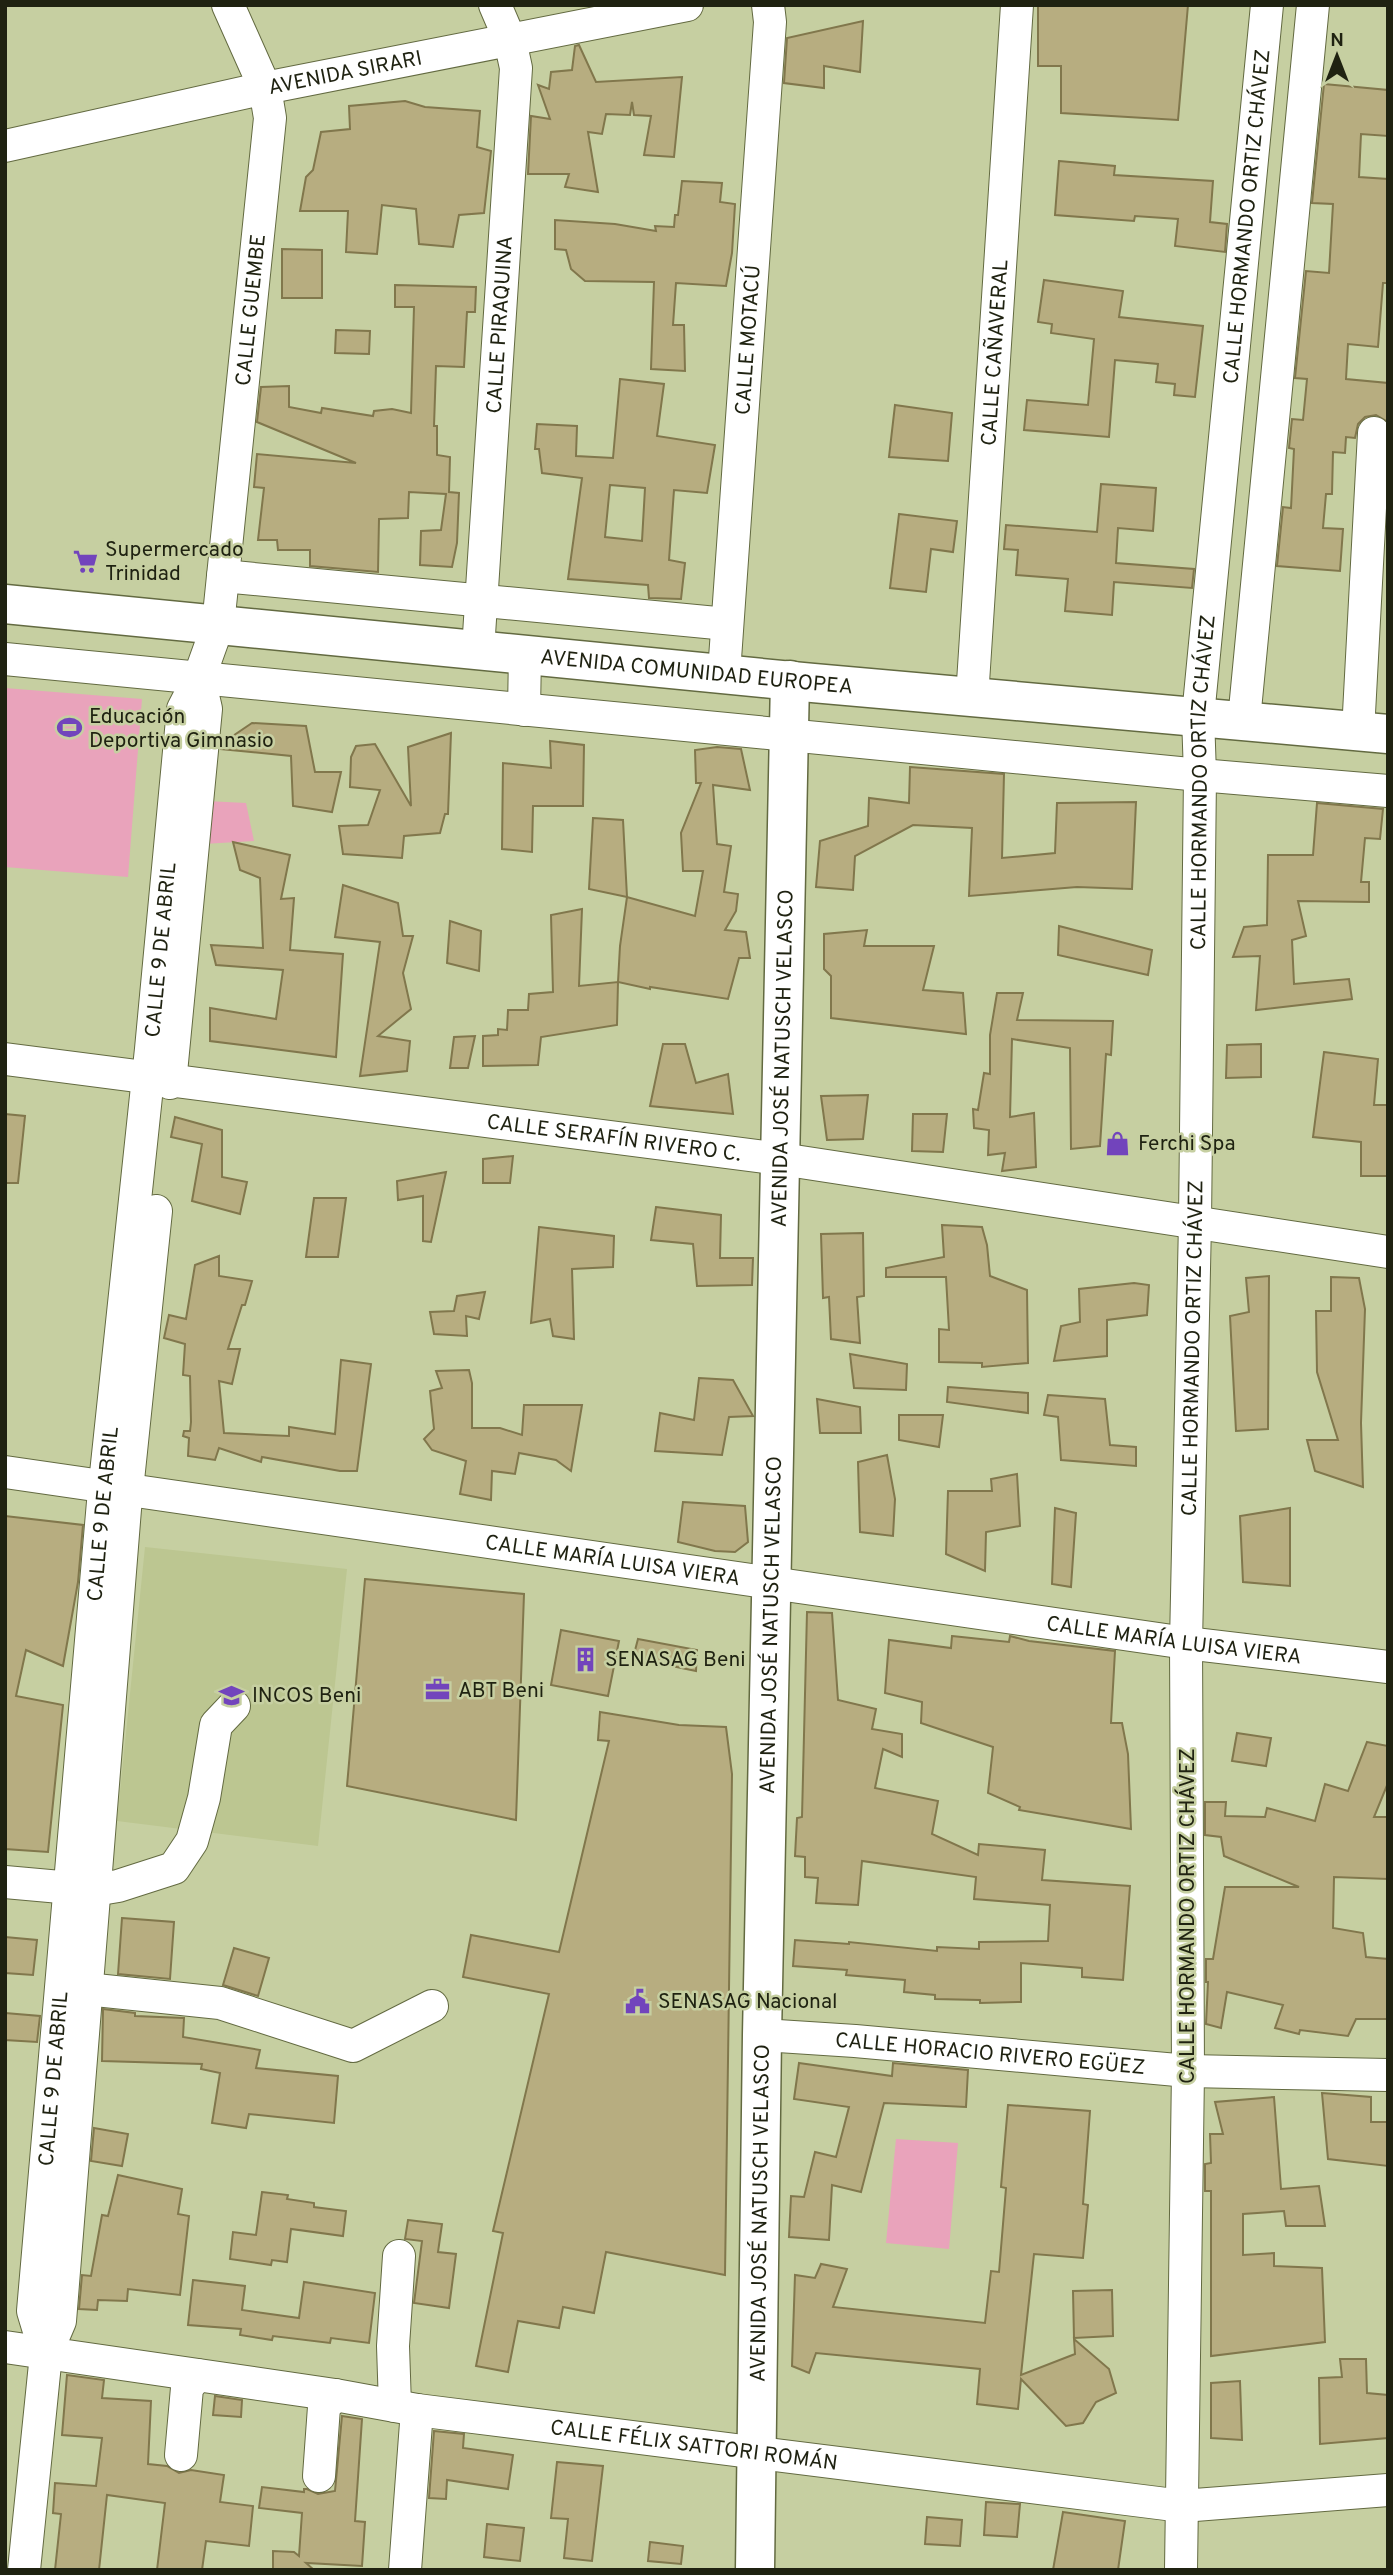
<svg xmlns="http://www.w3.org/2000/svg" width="1393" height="2575" viewBox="0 0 1393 2575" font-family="Overpass,sans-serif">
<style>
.built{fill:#bcc691}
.green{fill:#e9a3bb}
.building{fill:#b7ad80;stroke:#81774c;stroke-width:2;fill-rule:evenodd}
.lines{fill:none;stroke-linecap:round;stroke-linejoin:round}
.minor-casing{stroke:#636a41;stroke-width:34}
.major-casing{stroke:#636a41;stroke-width:41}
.highway-casing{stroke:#636a41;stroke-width:41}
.minor{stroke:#fff;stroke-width:32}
.major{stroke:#fff;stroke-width:38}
.highway{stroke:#fff;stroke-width:38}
.labels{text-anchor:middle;stroke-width:5;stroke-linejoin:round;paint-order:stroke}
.street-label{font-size:21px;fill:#1f2211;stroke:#c6cfa1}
.poi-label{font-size:21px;fill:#1f2211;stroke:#c6cfa1;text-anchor:start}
</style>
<rect width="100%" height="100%" fill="#c6cfa1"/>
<path class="built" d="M145 1547 347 1569 318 1846 117 1821Z"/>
<g class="green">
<path d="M5 688 142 699 128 877 5 867Z"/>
<path d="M206 801 246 803 254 841 203 844Z"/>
<path d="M896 2139 958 2143 949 2249 886 2243Z"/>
</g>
<g class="building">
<path d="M1038 5H1188L1178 120 1061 113V66H1038Z"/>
<path d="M863 21 860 72 824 66V88L784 83 787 38Z"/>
<path d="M579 45 596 82 682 77 674 157 644 155 651 116 634 115 632 102 630 115 606 114 602 134 588 132 598 192 565 187 569 174H528L531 116 550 119 538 85 549 89 551 72 572 70 575 46Z"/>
<path d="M1324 84 1388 90V136L1361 134 1359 177 1388 179V283H1383L1378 347 1348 344 1346 379 1388 383V422L1376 415 1365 417 1358 424 1355 438 1346 437 1345 453 1333 452 1332 494H1326L1323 528 1343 529 1340 571 1277 566 1283 507 1291 508 1294 449 1289 448 1292 419 1303 420 1307 379 1295 378 1306 271 1329 273 1333 204 1312 203Z"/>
<path d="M405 101 425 107 480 111 477 147 491 151 484 213 459 215 453 247 419 244 416 209 382 205 377 254 346 252 348 211H300L306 177 313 170 321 132 350 129 349 106Z"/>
<path d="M1059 161 1115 166 1114 175 1213 181 1210 222 1227 224 1225 252 1175 246 1178 219 1135 216 1134 221 1055 215Z"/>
<path d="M682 181 722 183 720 202 735 204 732 253 726 286 676 283 673 325H684L685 371 651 369 654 282 585 281 571 269 566 250 555 249V220L615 224 656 231 655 226 674 227 675 215H678Z"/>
<path d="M282 249 322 250V298H282Z"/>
<path d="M1044 280 1123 291 1119 317 1203 326 1195 397 1174 395 1175 384 1156 382 1158 364 1115 360 1109 437 1024 430 1027 400 1088 405 1094 339 1051 333 1052 324 1038 322Z"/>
<path d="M395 285 476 287 475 312H467L464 367 436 366 434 426H437V455L450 457 449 492 459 493 457 543 452 567 420 565 421 531 441 530 446 494 409 492 408 518 379 519 378 572 310 566V550H278L277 540H258L264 488 254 487 257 454 356 463 257 422 261 387 289 386V407L321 413 322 408 373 416 374 411 392 409 411 413 414 307H395Z"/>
<path d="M336 330 370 331 369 354 335 353Z"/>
<path d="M620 379 664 384 657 436 715 445 707 493 674 490 669 560 685 563 681 599 649 598 648 585 568 579 582 478 542 473 539 449H535L537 424 577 426 576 456 613 458ZM610 485 645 488 642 541 605 537Z"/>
<path d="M895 405 952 413 948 461 889 457Z"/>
<path d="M1101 484 1156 488 1153 531 1118 528 1116 563 1194 569 1192 588 1114 582 1112 615 1065 611 1068 579 1016 575 1018 550 1004 549 1006 525 1097 532Z"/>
<path d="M899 514 957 521 953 552 931 549 926 592 890 588Z"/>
<path d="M252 723 306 726 315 772H341L332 812 293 806 291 756 221 749V744Z"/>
<path d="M451 733 448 814H445L440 833 404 836 402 858 343 854 339 826 368 825 380 790 350 787 351 757 356 746 375 744 411 806 408 747Z"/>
<path d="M550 741 584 745 583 806H533L532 852 502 849 503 763 551 768Z"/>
<path d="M717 747 741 749 750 790 713 785 717 844 731 846 724 892 738 894 736 911 725 930 746 932 750 958H739L728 999 650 987V989L618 982 620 946 627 897 695 916 703 871H683L681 833 701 783H696L695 750Z"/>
<path d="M910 767 1004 774 1002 858 1055 853 1057 803 1136 802 1132 889 1077 887 969 896 972 828 913 825 855 856 853 890 816 887 820 841 868 826 869 798 909 803Z"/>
<path d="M1317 803 1383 809 1380 839 1365 838 1361 882H1369V902L1298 901 1306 936 1292 940 1294 984 1349 979 1352 999 1256 1010 1260 956 1233 957 1244 927 1267 925 1268 855H1313Z"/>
<path d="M593 818 623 820 627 897 589 889Z"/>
<path d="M233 842 290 855 281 899 294 898 290 950 343 954 336 1057 210 1041V1008L276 1019 283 970 216 965 211 945 263 948 260 878 240 870Z"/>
<path d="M343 885 398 903 403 936H413L403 973 411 1009 378 1036 410 1041 407 1071 360 1076 380 942 335 937Z"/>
<path d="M582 909 579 986 618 982 617 1025 541 1037 538 1065 483 1066V1036L498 1035V1029L507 1030 508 1010H528L529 994 553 992 551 915Z"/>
<path d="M450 921 481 931 479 971 447 963Z"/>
<path d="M1059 926 1152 950 1148 975 1058 955Z"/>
<path d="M867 930 864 946H934L923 990 963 993 966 1034 831 1018V976L824 969V934Z"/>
<path d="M997 993H1023L1017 1020 1113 1021 1111 1055 1106 1054 1100 1146 1071 1149 1070 1048 1012 1039 1010 1117 1034 1113 1036 1167 1002 1171 1005 1153 988 1155 989 1130 974 1128 973 1109 978 1110 984 1073 990 1074V1035Z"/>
<path d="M475 1036 468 1068H450L454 1037Z"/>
<path d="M663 1044H685L696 1083 728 1074 733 1114 650 1106Z"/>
<path d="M1261 1044V1077L1226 1078 1227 1045Z"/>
<path d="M1324 1052 1378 1059 1374 1105H1388V1176H1361V1142L1313 1137Z"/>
<path d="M868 1095 863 1139 827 1140 821 1096Z"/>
<path d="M5 1114 25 1116 18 1183H5Z"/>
<path d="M913 1114H947L943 1152 912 1151Z"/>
<path d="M175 1117 222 1130V1177L247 1182 240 1214 192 1201 202 1144 171 1137Z"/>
<path d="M513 1156 510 1183H483V1159Z"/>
<path d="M446 1172 431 1242 423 1241V1196L398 1200 397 1181Z"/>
<path d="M314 1198H346L338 1257H306Z"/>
<path d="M656 1207 721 1215 720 1258H753L752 1285 697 1286 693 1244 651 1240Z"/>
<path d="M942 1225 982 1227 987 1245 990 1276 1027 1290 1028 1363 982 1367V1363L939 1362V1329L949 1330 946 1277H886V1268L944 1257Z"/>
<path d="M539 1227 614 1236 613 1267 572 1269 574 1339 553 1336 550 1319 531 1323Z"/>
<path d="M863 1233 864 1296 857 1297 860 1343 831 1339 829 1297 823 1298 821 1234Z"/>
<path d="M219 1256V1276L252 1281 245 1305H242L228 1349H240L232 1384 219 1381 224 1433 289 1436V1427L335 1434 341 1360 371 1364 357 1471H340L262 1457 261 1462 219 1448 215 1460 188 1456 189 1438 183 1436 184 1431H190L191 1422 190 1376 183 1375 185 1344 164 1338 169 1315 186 1319 195 1265Z"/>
<path d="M1269 1276 1268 1429 1236 1431 1230 1316 1249 1312 1246 1278Z"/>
<path d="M1331 1277 1359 1278 1365 1309 1361 1423 1363 1487 1315 1471 1307 1440H1338L1317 1372 1316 1311H1331Z"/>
<path d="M1134 1283 1149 1285 1147 1315 1107 1320V1356L1054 1361 1061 1326 1080 1322 1079 1289Z"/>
<path d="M485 1292 479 1319 466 1316 467 1336 434 1334 430 1312 454 1311 457 1296Z"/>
<path d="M850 1354 907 1364 906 1390 854 1388Z"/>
<path d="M469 1370 472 1383V1428H500L522 1435 524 1405H582L571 1471 556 1460 519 1453 515 1474 492 1471 491 1500 460 1494 466 1461 432 1450 424 1439 434 1429 430 1391 442 1388 436 1371Z"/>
<path d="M699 1378 733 1380 753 1416 729 1417 722 1455 655 1451 660 1413 694 1420Z"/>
<path d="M948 1387 1028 1393V1413L947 1402Z"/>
<path d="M1048 1395 1105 1399 1110 1445 1136 1447V1466L1061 1460 1058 1417 1044 1415Z"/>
<path d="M817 1399 860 1407 861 1433H820Z"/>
<path d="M899 1415H943L939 1447 899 1440Z"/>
<path d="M887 1455 895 1499 893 1536 860 1532 858 1462Z"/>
<path d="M1017 1474 1020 1526 986 1532 985 1571 946 1554 948 1491H992L991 1479Z"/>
<path d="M683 1502 745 1506 748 1542 735 1552 715 1551 678 1542Z"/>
<path d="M1055 1508 1076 1513 1071 1587 1052 1584Z"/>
<path d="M1290 1508V1586L1243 1582 1240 1516Z"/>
<path d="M5 1516 83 1525 78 1582 63 1666 26 1650 16 1696 63 1705 48 1852 5 1849Z"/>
<path d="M365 1579 524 1594 516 1820 347 1786Z"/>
<path d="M807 1612 832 1613 838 1700 876 1709 872 1729 902 1734V1757L883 1749 875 1788 938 1801 932 1834 978 1855 979 1844 1045 1850 1042 1880 1130 1886 1123 1980 1082 1977V1968L1021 1963V2002L980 2003V2000L935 1999V1995L904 1992 905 1980 846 1975 847 1970 793 1966 795 1940 849 1944V1942L937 1951V1947L979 1949V1942L1048 1941 1050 1905 974 1899 976 1877 862 1861 858 1905 816 1903 818 1878 805 1877V1857L795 1856 797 1818 802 1817Z"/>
<path d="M561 1630 619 1641 608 1696 551 1685Z"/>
<path d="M952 1636 1009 1642 1010 1636 1029 1641 1115 1651 1111 1723H1122L1128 1754 1131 1829 1019 1810 1020 1807 988 1793 993 1747 921 1723 922 1702 885 1693 889 1640 951 1648Z"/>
<path d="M638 1639 697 1650 696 1671 633 1658Z"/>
<path d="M600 1712 679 1725 726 1727 732 1774 725 2275 606 2252 594 2313 563 2307 559 2328 518 2321 508 2372 476 2366 503 2233 493 2231 549 1994 463 1977 471 1935 559 1952 609 1741 598 1740Z"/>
<path d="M1237 1733 1271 1738 1266 1766 1232 1761Z"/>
<path d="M1367 1742 1388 1746V1783L1374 1817H1388V1879L1334 1877 1333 1928 1363 1933 1366 1957 1388 1959V2019H1356L1348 2036 1300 2030 1299 2034 1275 2028 1283 2005 1227 1992 1221 2028 1206 2024 1208 1982H1206V1959H1213L1225 1887H1299L1224 1856 1221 1837 1205 1835V1802H1226L1225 1816 1265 1817 1267 1808 1315 1821 1325 1784 1348 1791Z"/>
<path d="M122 1918 174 1922 170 1979 118 1974Z"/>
<path d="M5 1937 37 1940 33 1975 5 1973Z"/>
<path d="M234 1948 269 1958 258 1996 223 1985Z"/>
<path d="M103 2009 135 2013V2016L184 2018 183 2037 260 2050 256 2068 338 2076 334 2123 249 2114 246 2128 212 2123 220 2073 201 2069 202 2064 102 2061Z"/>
<path d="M5 2013 40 2016 37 2042 5 2040Z"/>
<path d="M799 2063 892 2076 893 2063 968 2070 966 2107 884 2103 861 2192 832 2185 829 2240 789 2237 791 2196 804 2197 815 2152 836 2157 849 2107 794 2099Z"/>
<path d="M1322 2093 1371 2097V2122H1388V2166L1328 2159Z"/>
<path d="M1274 2097 1281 2189 1319 2186 1325 2226H1286L1284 2211 1243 2214V2255L1274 2253V2266L1322 2268 1325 2342 1211 2356V2191H1205V2164L1211 2163 1210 2134H1223L1215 2102Z"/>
<path d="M1008 2105 1090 2111 1083 2204 1088 2205 1083 2258 1034 2254 1021 2375 1075 2354 1074 2339 1109 2369 1116 2393 1096 2402 1083 2423 1066 2426 1021 2379 1018 2409 977 2404 980 2369 816 2353 809 2373 792 2366 795 2275 815 2278 821 2264 847 2269 833 2307 985 2323 991 2271 999 2272 1006 2188 1001 2187Z"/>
<path d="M94 2128 128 2134 122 2166 91 2161Z"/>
<path d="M118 2175 182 2189 178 2214 189 2216 180 2295 128 2289 127 2301 98 2300 97 2310 79 2309 82 2275 91 2276 102 2215 108 2216Z"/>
<path d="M262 2192 288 2195 287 2199 314 2203V2207L346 2211 343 2236 291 2229 287 2262 272 2260 271 2265 230 2259 233 2232 256 2235Z"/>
<path d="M408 2220 442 2224 438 2252 456 2254 449 2308 414 2303 422 2241 405 2239Z"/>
<path d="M193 2280 245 2286 242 2310 299 2318 304 2282 375 2293 369 2343 331 2338 330 2343 273 2336 272 2340 240 2335 241 2329 188 2325Z"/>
<path d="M1112 2290 1113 2336 1074 2338 1073 2291Z"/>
<path d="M1340 2359H1366L1367 2393 1388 2395V2438L1320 2444 1319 2378 1342 2377Z"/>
<path d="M67 2375 104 2380 102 2398 151 2401 148 2464 167 2466 179 2473 191 2470 224 2475 220 2502 253 2506 249 2546 206 2541 202 2570H157L165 2503 107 2495 99 2570H55L61 2514 53 2513 55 2483 96 2486 102 2438 62 2435Z"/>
<path d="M1240 2381 1242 2440 1211 2438V2383Z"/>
<path d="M215 2396 242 2400 241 2417 213 2415Z"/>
<path d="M342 2416 362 2419 355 2521 365 2522 362 2566 306 2563 314 2570H273V2551L294 2552 299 2556 302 2513 259 2508 262 2487 304 2492V2489H307L318 2494 335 2491Z"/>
<path d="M434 2431 464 2434 463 2448 513 2455 508 2489 447 2480 446 2499 429 2498Z"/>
<path d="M557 2462 603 2466 592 2561 564 2558 568 2519 551 2518Z"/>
<path d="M986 2502 1020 2504 1017 2537 984 2535Z"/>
<path d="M1063 2512 1125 2521 1118 2570H1053Z"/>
<path d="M927 2517 962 2520 960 2546 925 2544Z"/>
<path d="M487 2524 524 2528 520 2561 484 2557Z"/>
<path d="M650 2542 683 2546 681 2564 648 2561Z"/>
</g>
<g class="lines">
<defs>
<g id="minor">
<path id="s1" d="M5 146 265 88 687 5"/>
<path d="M223 576 727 624"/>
<path id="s2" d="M478 650 516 68 510 40 495 5"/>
<path d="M5 659 1200 775 1388 791"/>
<path id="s3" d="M724 673 770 22 768 5"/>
<path id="s4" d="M972 698 1017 5"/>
<path d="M524 710 525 654"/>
<path d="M1244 720 1313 5"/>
<path d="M1358 732 1374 433"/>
<path id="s5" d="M5 1059 781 1159 1388 1252"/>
<path d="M170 1083 206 709 199 678"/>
<path id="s6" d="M5 1472 1186 1643 1388 1667"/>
<path d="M5 1882 94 1890 118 1886 174 1868 192 1841 204 1798 216 1725 234 1706"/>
<path d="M86 1989 220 2003 353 2046 432 2006"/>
<path id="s7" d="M762 2035 855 2041 1188 2071 1388 2075"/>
<path id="s8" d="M5 2347 335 2395 417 2410 1182 2506 1388 2490"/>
<path id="s9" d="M46 2354 33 2311 103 1502 151 1049 183 709 199 678 218 625 270 118 265 88 228 5"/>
<path d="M395 2406 393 2346 399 2256"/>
<path d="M181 2455 187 2388 197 2375"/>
<path d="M319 2476 324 2407 335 2395"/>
<path d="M24 2570 46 2354 60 2321 125 1509 156 1211"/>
<path d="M405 2570 417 2410"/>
<path id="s10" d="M1181 2570 1188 2071 1186 1643 1195 1222 1200 775 1198 716 1267 5"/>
</g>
<g id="major">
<path id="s11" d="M755 2570 762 2035 790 680"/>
</g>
<g id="highway">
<path id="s12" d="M5 604 813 683 1388 734"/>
</g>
</defs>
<use href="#minor" class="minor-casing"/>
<use href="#major" class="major-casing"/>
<use href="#highway" class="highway-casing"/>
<use href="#minor" class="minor"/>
<use href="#major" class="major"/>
<use href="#highway" class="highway"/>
</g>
<defs>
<symbol id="supermarket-bare" viewBox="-9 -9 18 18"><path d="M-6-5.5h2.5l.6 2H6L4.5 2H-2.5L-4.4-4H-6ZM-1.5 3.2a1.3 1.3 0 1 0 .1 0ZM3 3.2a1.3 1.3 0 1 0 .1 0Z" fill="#7244bc" stroke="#c6cfa1" stroke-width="2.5" paint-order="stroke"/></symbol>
<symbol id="stadium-bare" viewBox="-9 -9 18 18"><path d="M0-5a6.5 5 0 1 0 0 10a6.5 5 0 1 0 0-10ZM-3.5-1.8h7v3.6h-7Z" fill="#7244bc" stroke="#c6cfa1" stroke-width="2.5" paint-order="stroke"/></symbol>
<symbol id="shop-bare" viewBox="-9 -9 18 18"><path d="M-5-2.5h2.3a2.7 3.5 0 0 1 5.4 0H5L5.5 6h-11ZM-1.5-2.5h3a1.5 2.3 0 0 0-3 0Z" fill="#7244bc" stroke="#c6cfa1" stroke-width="2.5" paint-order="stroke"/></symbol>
<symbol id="building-bare" viewBox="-9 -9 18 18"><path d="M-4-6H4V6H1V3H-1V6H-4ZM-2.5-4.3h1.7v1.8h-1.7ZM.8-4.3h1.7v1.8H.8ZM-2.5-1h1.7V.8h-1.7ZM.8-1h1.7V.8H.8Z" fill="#7244bc" stroke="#c6cfa1" stroke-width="2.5" paint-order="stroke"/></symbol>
<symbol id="office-bare" viewBox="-9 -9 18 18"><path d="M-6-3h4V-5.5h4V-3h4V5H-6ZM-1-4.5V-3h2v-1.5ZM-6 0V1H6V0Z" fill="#7244bc" stroke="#c6cfa1" stroke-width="2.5" paint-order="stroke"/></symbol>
<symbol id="school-bare" viewBox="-9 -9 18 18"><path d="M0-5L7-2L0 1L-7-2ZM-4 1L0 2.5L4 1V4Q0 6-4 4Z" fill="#7244bc" stroke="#c6cfa1" stroke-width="2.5" paint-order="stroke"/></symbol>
<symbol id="civic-bare" viewBox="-9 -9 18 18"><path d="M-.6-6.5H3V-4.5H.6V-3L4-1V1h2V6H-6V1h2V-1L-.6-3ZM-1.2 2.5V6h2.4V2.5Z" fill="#7244bc" stroke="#c6cfa1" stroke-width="2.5" paint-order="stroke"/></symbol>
</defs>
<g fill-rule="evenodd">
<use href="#supermarket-bare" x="68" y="544" width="35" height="35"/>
<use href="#stadium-bare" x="52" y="710" width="35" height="35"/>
<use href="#shop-bare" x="1100" y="1126" width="35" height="35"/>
<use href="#building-bare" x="568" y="1642" width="35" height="35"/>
<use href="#office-bare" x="420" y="1672" width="35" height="35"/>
<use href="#school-bare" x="214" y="1678" width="35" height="35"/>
<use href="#civic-bare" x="620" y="1984" width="35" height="35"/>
</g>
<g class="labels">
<g class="street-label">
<text dy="7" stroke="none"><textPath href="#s1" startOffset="348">AVENIDA SIRARI</textPath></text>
<text dy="7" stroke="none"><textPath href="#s10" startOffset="2356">CALLE HORMANDO ORTIZ CHÁVEZ</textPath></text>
<text dy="7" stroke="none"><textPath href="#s9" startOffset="2062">CALLE GUEMBE</textPath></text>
<text dy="7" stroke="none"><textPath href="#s2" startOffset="326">CALLE PIRAQUINA</textPath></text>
<text dy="7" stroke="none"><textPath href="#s3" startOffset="334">CALLE MOTACÚ</textPath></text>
<text dy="7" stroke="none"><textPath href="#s4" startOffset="346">CALLE CAÑAVERAL</textPath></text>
<text dy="7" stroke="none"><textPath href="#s12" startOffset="695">AVENIDA COMUNIDAD EUROPEA</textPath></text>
<text dy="7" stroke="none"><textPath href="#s10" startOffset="1788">CALLE HORMANDO ORTIZ CHÁVEZ</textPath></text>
<text dy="7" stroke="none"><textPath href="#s9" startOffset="1412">CALLE 9 DE ABRIL</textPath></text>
<text dy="7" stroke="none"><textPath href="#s11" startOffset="1512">AVENIDA JOSÉ NATUSCH VELASCO</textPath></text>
<text dy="7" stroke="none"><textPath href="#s5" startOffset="614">CALLE SERAFÍN RIVERO C.</textPath></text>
<text dy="7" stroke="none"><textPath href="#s10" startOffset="1222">CALLE HORMANDO ORTIZ CHÁVEZ</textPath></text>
<text dy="7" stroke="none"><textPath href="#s9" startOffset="845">CALLE 9 DE ABRIL</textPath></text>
<text dy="7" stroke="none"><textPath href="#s6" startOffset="614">CALLE MARÍA LUISA VIERA</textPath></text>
<text dy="7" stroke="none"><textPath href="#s11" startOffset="945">AVENIDA JOSÉ NATUSCH VELASCO</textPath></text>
<text dy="7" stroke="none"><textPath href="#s6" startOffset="1181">CALLE MARÍA LUISA VIERA</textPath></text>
<text transform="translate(1187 1916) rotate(-90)" y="7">CALLE HORMANDO ORTIZ CHÁVEZ</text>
<text dy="7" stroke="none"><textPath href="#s7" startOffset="229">CALLE HORACIO RIVERO EGÜEZ</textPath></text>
<text dy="7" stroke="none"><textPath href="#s9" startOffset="278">CALLE 9 DE ABRIL</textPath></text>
<text dy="7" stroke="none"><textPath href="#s11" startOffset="357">AVENIDA JOSÉ NATUSCH VELASCO</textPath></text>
<text dy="7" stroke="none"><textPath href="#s8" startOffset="696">CALLE FÉLIX SATTORI ROMÁN</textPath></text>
</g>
<g class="poi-label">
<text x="105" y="556">Supermercado<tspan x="105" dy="24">Trinidad</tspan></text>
<text x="89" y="723">Educación<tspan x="89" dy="24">Deportiva Gimnasio</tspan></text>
<text x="1138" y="1150">Ferchi Spa</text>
<text x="605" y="1666">SENASAG Beni</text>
<text x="458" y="1697">ABT Beni</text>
<text x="252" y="1702">INCOS Beni</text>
<text x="658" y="2008">SENASAG Nacional</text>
</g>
</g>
<rect width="1393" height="2575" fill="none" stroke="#1f2211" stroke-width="14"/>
<g transform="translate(1337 56)" stroke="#c6cfa1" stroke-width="5" paint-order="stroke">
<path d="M0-5L12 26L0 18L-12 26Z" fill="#1f2211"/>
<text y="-10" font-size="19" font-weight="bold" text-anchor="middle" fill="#1f2211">N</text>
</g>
</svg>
